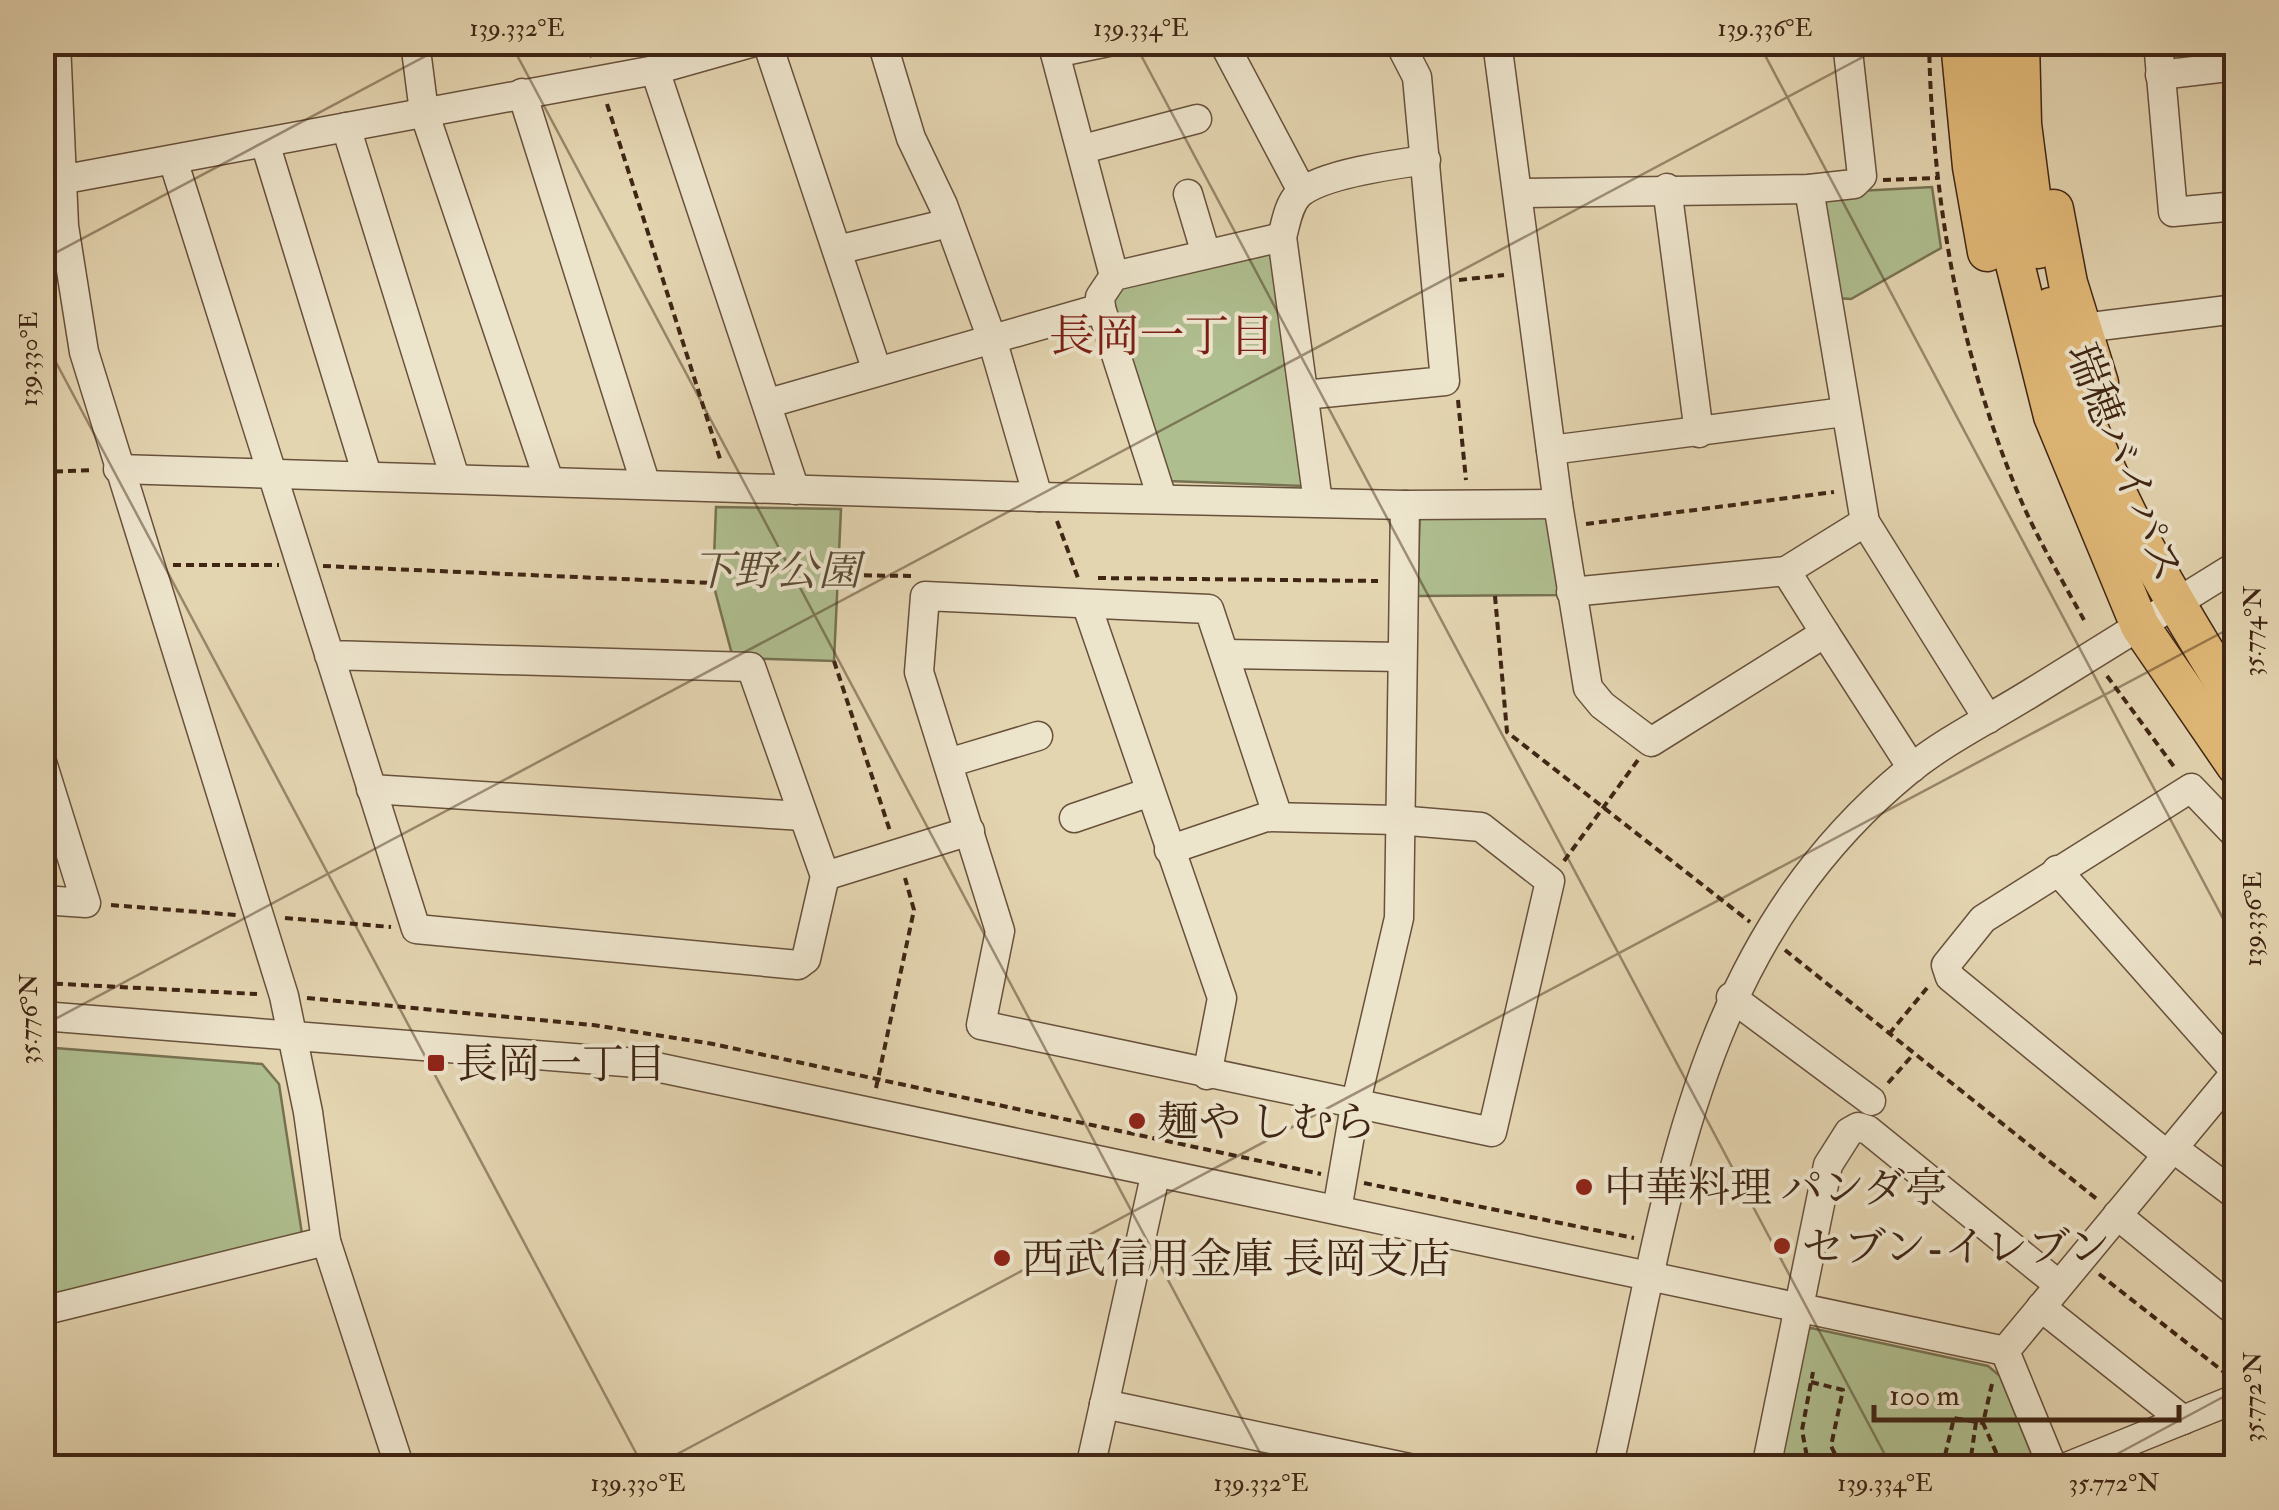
<svg xmlns="http://www.w3.org/2000/svg" width="2279" height="1510" viewBox="0 0 2279 1510" font-family="'IM FELL Double Pica','Noto Serif JP',serif">
<style>
.green{fill:#afbe8f;stroke:#777252;stroke-width:2.5}
.lines{fill:none;stroke-linecap:round;stroke-linejoin:round}
.minor-casing{stroke:#68513b;stroke-width:31}
.highway-casing{stroke:#3f2514;stroke-width:41}
.path{stroke:#3f2514;stroke-width:4;stroke-dasharray:8 5;stroke-linecap:butt}
.minor{stroke:#ede4cc;stroke-width:28}
.highway{stroke:#e2ba78;stroke-width:38}
.ticks{fill:none;stroke:#3f2514;stroke-width:2.5;stroke-opacity:0.45}
.poi-dot{fill:#8f2418;stroke:#ede4cc;stroke-width:4}
.labels{text-anchor:middle;stroke-width:8;stroke-linejoin:round;paint-order:stroke}
.street-label{font-size:42px;fill:#3f2514;stroke:#ede4cc}
.park-label{font-size:42px;font-style:italic;fill:#5b4b33;stroke:#ede4cc}
.poi-label{font-size:42px;fill:#3f2514;stroke:#ede4cc;text-anchor:start}
.neighbourhood-label{font-size:45px;fill:#7a1f14;stroke:#ede4cc}
.neatline{fill:none;stroke:#3f2514;stroke-width:4}
.ticks-label{font-size:25px;text-anchor:middle;fill:#3f2514}
</style>
<rect width="100%" height="100%" fill="#e4d5b1"/>
<filter id="stains"><feTurbulence type="fractalNoise" baseFrequency=".002" numOctaves="4"/><feColorMatrix values="0 0 0 0 .2 0 0 0 0 .09 0 0 0 0 .02 0 0 0 .5 -.17"/></filter>
<radialGradient id="worn" r=".72"><stop offset=".6" stop-color="#630" stop-opacity="0"/><stop offset="1" stop-color="#630" stop-opacity=".3"/></radialGradient>
<g class="green">
<path d="M1932 187 1941 248 1851 299 1837 298 1821 193Z"/>
<path d="M1271 246 1303 486 1168 481 1107 295 1112 285Z"/>
<path d="M716 507 841 509 834 661 733 658 713 583Z"/>
<path d="M1420 511 1554 518 1563 595 1417 596Z"/>
<path d="M42 1047 262 1064 279 1084 302 1234 43 1299Z"/>
<path d="M1811 1328 1988 1366 2000 1376 2037 1467 1777 1468 1804 1333Z"/>
</g>
<g class="lines">
<defs>
<g id="minor">
<path d="M56 42 64 226 84 352 284 996 308 1112 326 1241 400 1468"/>
<path d="M415 42 424 112 549 481"/>
<path d="M767 42 877 371"/>
<path d="M882 42 911 138 943 205 992 339 1038 497"/>
<path d="M1052 42 1114 276"/>
<path d="M1223 42 1302 191"/>
<path d="M1497 42 1558 504 1588 688 1602 705 1651 742 1825 633 1912 768"/>
<path d="M2158 42 2173 212 2236 206"/>
<path d="M1055 53 1108 42"/>
<path d="M655 70 795 490"/>
<path d="M2160 75 2236 66"/>
<path d="M522 93 645 482"/>
<path d="M346 127 455 478"/>
<path d="M265 143 367 475"/>
<path d="M1083 149 1197 119"/>
<path d="M173 160 416 929 798 965 806 959 825 876 751 667 329 655"/>
<path d="M44 183 655 70 754 42"/>
<path d="M1667 188 1699 433"/>
<path d="M1809 189 1865 522 1988 719"/>
<path d="M1519 193 1809 189 1854 184 1862 176 1847 42"/>
<path d="M1188 194 1206 254"/>
<path d="M837 250 949 223"/>
<path d="M1101 308 1162 498"/>
<path d="M2083 328 2236 309"/>
<path d="M1304 395 1445 381 1417 77 1399 42"/>
<path d="M769 403 1101 308 1100 297 1114 276 1282 237"/>
<path d="M1551 450 1844 412"/>
<path d="M118 469 1038 497 1405 505 1558 504"/>
<path d="M1318 502 1282 237C1286 223 1288 205 1299 194 1322 174 1396 164 1426 160"/>
<path d="M1786 571 1865 522"/>
<path d="M1571 592 1786 571 1825 633"/>
<path d="M1087 606 1222 998 1207 1075"/>
<path d="M1225 654 1401 657"/>
<path d="M42 762 86 903 42 900"/>
<path d="M948 763 1038 736"/>
<path d="M371 789 803 816"/>
<path d="M1074 818 1150 792"/>
<path d="M1169 850 1266 817 1397 820 1481 827 1550 881 1492 1132 981 1025 1000 931 919 672 925 596 1209 609 1278 817"/>
<path d="M2057 870 2236 1072"/>
<path d="M825 876 970 831"/>
<path d="M1731 997 1871 1101"/>
<path d="M42 1016 637 1063 2005 1351"/>
<path d="M2173 1148 2236 1195"/>
<path d="M2167 1155 1950 977 1946 965 1983 919 2191 788 2236 835"/>
<path d="M1337 1210 1355 1106 1399 918 1405 505"/>
<path d="M2117 1215 2236 1312"/>
<path d="M2041 1307 2183 1420"/>
<path d="M42 1311 326 1241"/>
<path d="M2005 1351 2236 1072"/>
<path d="M2005 1351 2053 1468"/>
<path d="M1104 1404 1409 1468"/>
<path d="M1090 1468 1155 1176"/>
<path d="M1608 1468C1668 1208 1688 951 1909 770 1946 740 1991 718 2031 693 2099 651 2168 608 2236 566"/>
<path d="M1766 1468 1828 1165 1849 1132 1858 1127 1868 1130 2059 1285"/>
<path d="M2064 1468 2230 1401 2236 1407"/>
</g>
<g id="highway">
<path d="M1960 42 1972 167 1987 252"/>
<path d="M1994 42 2002 182 2015 264 2053 416 2140 626 2236 766"/>
<path d="M2020 42 2022 124 2038 249"/>
<path d="M2054 209 2068 283 2099 383"/>
<path d="M2051 307C2083 451 2159 579 2236 702"/>
</g>
</defs>
<use href="#minor" class="minor-casing"/>
<use href="#highway" class="highway-casing"/>
<g class="path">
<path d="M587 42 592 57"/>
<path d="M1929 42C1932 198 1959 354 2020 498 2038 540 2062 580 2084 620"/>
<path d="M607 104 721 462"/>
<path d="M1883 180 1938 178"/>
<path d="M1459 280 1504 275"/>
<path d="M1458 400 1466 480"/>
<path d="M42 472 93 470"/>
<path d="M1057 521 1078 578"/>
<path d="M1586 524 1834 492"/>
<path d="M173 565H279"/>
<path d="M323 566 713 583"/>
<path d="M838 575 913 576"/>
<path d="M1098 578 1378 581"/>
<path d="M1495 596 1507 732 1750 922"/>
<path d="M834 661 890 831"/>
<path d="M2107 676 2175 768"/>
<path d="M1564 861 1638 760"/>
<path d="M111 905 236 915"/>
<path d="M285 918 391 927"/>
<path d="M1785 950 2098 1200"/>
<path d="M42 983 257 994"/>
<path d="M307 998 593 1025 713 1044 1321 1174"/>
<path d="M1889 1034 1927 988"/>
<path d="M1888 1083 1911 1057"/>
<path d="M876 1088 914 910 905 878"/>
<path d="M1364 1183 1634 1238"/>
<path d="M2099 1274 2229 1376"/>
<path d="M1811 1382 1843 1390 1831 1446 1836 1456"/>
<path d="M1992 1384 1983 1423 2003 1468"/>
<path d="M1976 1422 1970 1464 1979 1468"/>
<path d="M1809 1468 1802 1430 1813 1372"/>
<path d="M1823 1468 1836 1456 1890 1468"/>
<path d="M1942 1468 1954 1418 1983 1423"/>
</g>
<use href="#minor" class="minor"/>
<use href="#highway" class="highway"/>
</g>
<path class="ticks" d="M510 42 1268 1468M1134 42 1892 1468M1758 42 2236 943M42 260 452 42M42 336 644 1468M42 1026 1891 42M651 1468 2236 625M2091 1468 2236 1390"/>
<g class="poi-dot">
<rect x="426" y="1053" width="20" height="20" rx="5"/>
<circle cx="1137" cy="1121" r="10"/>
<circle cx="1584" cy="1187" r="10"/>
<circle cx="1782" cy="1246" r="10"/>
<circle cx="1002" cy="1258" r="10"/>
</g>
<g class="labels">
<g class="street-label">
<text transform="translate(2126 462) rotate(69)" y="15">瑞穂バイパス</text>
</g>
<g class="park-label">
<text x="776" y="585">下野公園</text>
</g>
<g class="poi-label">
<text x="456" y="1078">長岡一丁目</text>
<text x="1157" y="1136">麺や しむら</text>
<text x="1604" y="1202">中華料理 パンダ亭</text>
<text x="1802" y="1261">セブン-イレブン</text>
<text x="1022" y="1273">西武信用金庫 長岡支店</text>
</g>
<g class="neighbourhood-label">
<text x="1162" y="351">長岡一丁目</text>
</g>
</g>
<rect width="2279" height="1510" fill="none" stroke="#e4d5b1" stroke-width="110"/>
<path d="M1874 1405v15h305v-15" fill="none" stroke="#3f2514" stroke-width="5"/>
<text x="1889" y="1405" font-size="30" fill="#3f2514" stroke="#ede4cc" stroke-width="8" paint-order="stroke">100 m</text>
<rect x="55" y="55" width="2169" height="1400" class="neatline"/>
<g class="ticks-label">
<text x="517" y="36">139.332°E</text>
<text x="1141" y="36">139.334°E</text>
<text x="1765" y="36">139.336°E</text>
<text transform="translate(28 359) rotate(-90)" y="9">139.330°E</text>
<text transform="translate(2252 631) rotate(-90)" y="9">35.774°N</text>
<text transform="translate(2252 919) rotate(-90)" y="9">139.336°E</text>
<text transform="translate(28 1019) rotate(-90)" y="9">35.776°N</text>
<text transform="translate(2252 1397) rotate(-90)" y="9">35.772°N</text>
<text x="638" y="1491">139.330°E</text>
<text x="1261" y="1491">139.332°E</text>
<text x="1885" y="1491">139.334°E</text>
<text x="2114" y="1491">35.772°N</text>
</g>
<rect width="100%" height="100%" filter="url(#stains)"/>
<rect width="100%" height="100%" fill="url(#worn)"/>
</svg>
